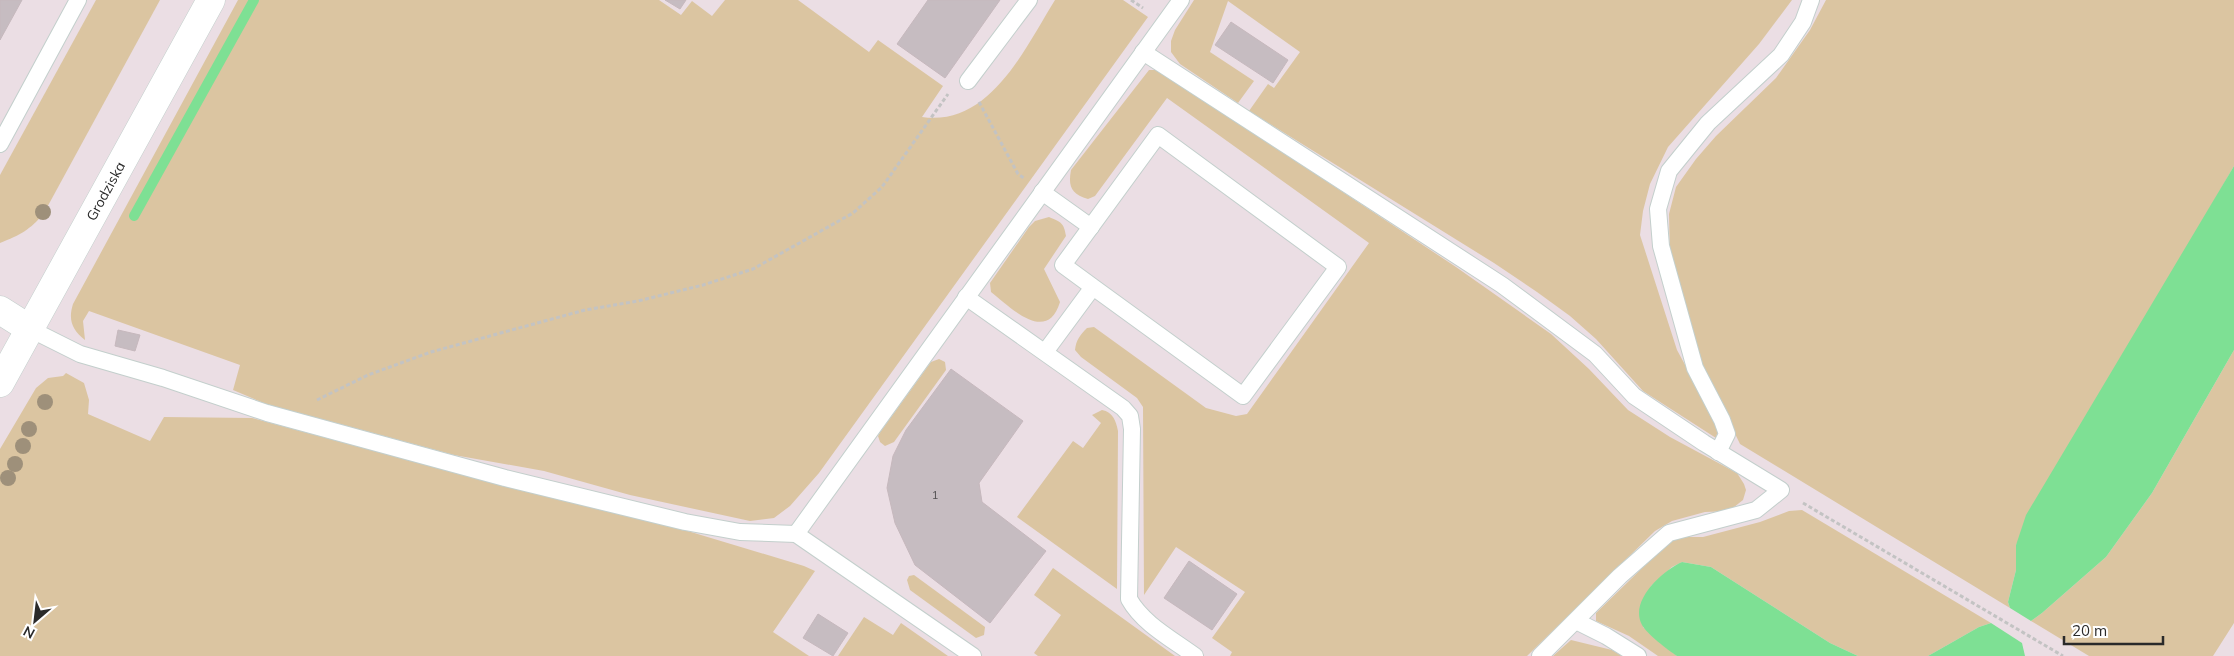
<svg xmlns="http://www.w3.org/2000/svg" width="2234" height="656" viewBox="0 0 2234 656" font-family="Mulish,sans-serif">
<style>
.green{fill:#dbc5a1}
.water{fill:#7ee094}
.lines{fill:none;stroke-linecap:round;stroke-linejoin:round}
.stream{stroke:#7ee094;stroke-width:10}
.building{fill:#c6bcc1;stroke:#c6b8bd}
.lane-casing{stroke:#c3cfcc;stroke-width:18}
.secondary-casing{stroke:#c3cfcc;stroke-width:29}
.path{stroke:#c3c3c3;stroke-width:3;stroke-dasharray:4 2.5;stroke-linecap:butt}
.lane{stroke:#fff;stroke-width:16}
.secondary{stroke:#fff;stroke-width:28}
.tree{fill:#9e907a}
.labels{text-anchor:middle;stroke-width:4;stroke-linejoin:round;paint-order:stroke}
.number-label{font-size:11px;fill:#514e50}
.street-label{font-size:14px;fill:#2a2a2a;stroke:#fff}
</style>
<rect width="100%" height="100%" fill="#ebdee4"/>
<g class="green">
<path d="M96 0H160L44 213C30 230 20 235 0 243V175Z"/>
<path d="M238 0H659L681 15 692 1 712 16 725 0H798L869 52 878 40 943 86 922 117C990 127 1025 48 1055 0H1123L1148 17 819 473 790 506 774 518 750 521 630 495 544 471 454 455 266 404 233 390 240 365 89 311 83 321 85 340C72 330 68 320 73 304Z"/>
<path d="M1194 0H1792L1759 44 1668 147 1650 184 1643 211 1640 235 1677 350 1715 420 1718 430 1716 438 1643 391 1596 339 1570 316 1537 292 1494 263 1249 111 1268 84 1274 88 1300 52 1228 1 1210 52 1254 81 1238 103 1180 64 1171 52V41L1175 30Z"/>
<path d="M1826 0H2234V166L2016 545V570L2008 602 2010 608 1740 444 1699 359 1670 258 1669 214 1676 187 1696 159 1716 136 1776 78 1810 30Z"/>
<path d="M1149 70H1159L1165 74 1456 267 1551 334 1589 369 1628 410 1670 437 1737 473 1744 484 1746 490 1743 500 1729 511 1705 512 1672 521 1655 531 1527 656H1230L1232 652 1212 638 1245 592 1176 547 1144 595 1143 407 1137 398 1081 357 1075 350C1076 340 1080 335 1087 328L1094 327 1206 408 1236 416 1247 414 1369 243 1167 98 1095 196 1088 199C1071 194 1068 186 1071 170Z"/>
<path d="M1049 217C1061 222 1064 223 1066 236L1044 269 1060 302C1047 345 1010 307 991 292L990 283 1029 227 1035 221Z"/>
<path d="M2234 350V623L2213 656H2089L2031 621 2042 613 2106 557 2152 493Z"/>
<path d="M939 359 945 362 946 370 894 442 885 446 880 442 878 436 881 431 931 362Z"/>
<path d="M66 373 84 383 89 400 88 414 150 441 164 417 252 418 509 487 618 510 804 566 815 571 773 632 809 656H0V449L36 388 48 378 63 376Z"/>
<path d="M1102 410C1113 412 1116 421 1118 431L1117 589 1017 517 1073 441 1083 448 1101 423 1092 415Z"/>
<path d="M1802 510 1991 623 1979 627 1928 656H1858L1830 643 1711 567 1682 562 1672 567 1651 586 1643 627 1677 656H1658L1629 636 1596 621V613L1668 543 1681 537H1703L1760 522 1789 511Z"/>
<path d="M1053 568 1175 656H1038L1034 653 1061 615 1034 595Z"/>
<path d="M914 575 985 627 984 635 976 638 910 590 907 580 909 576Z"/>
<path d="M864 617 893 635 901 623 948 656H838Z"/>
<path d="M1571 640 1612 650 1622 656H1553Z"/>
</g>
<g class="water">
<path d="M2234 166V350L2152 493 2106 557 2042 613 2031 621 2010 608 2008 602 2016 570V545L2026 515Z"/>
<path d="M1682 562 1711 567 1830 643 1858 656H1677C1668 650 1647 634 1642 625 1629 601 1662 571 1682 562Z"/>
<path d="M1991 623 2022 643 2025 656H1928L1979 627Z"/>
</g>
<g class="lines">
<path class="stream" d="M134 216 254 0"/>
</g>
<g class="building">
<path d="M0 0H22L0 40Z"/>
<path d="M665 0H686L680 9Z"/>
<path d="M928 0H1000L945 78 897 44Z"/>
<path d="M1231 22 1288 60 1273 83 1215 45Z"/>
<path d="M118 330 140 335 135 351 115 346Z"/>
<path d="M951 369 1023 421 979 483 982 502 1046 551 990 623 915 565 895 523 887 488 893 456 906 430Z"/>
<path d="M1189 561 1237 594 1212 630 1164 598Z"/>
<path d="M818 614 848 633 833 656 803 638Z"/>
</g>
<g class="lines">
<defs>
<g id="lane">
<path d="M1143 52 1502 285 1595 354 1634 396 1704 443 1781 490 1756 510 1669 533 1620 576 1540 656"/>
<path d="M968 81 1029 0"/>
<path d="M0 144 78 0"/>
<path d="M1042 192 1091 227"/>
<path d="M966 297 1123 408 1130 416 1132 429 1129 599C1143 624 1172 639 1195 656"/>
<path d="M30 329 80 354 163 378 267 413 505 478 685 522 740 532 796 534 973 656"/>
<path d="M1045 352 1093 287 1063 265 1158 135 1338 267 1243 396 1093 287"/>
<path d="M1718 452 1727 434 1722 420 1695 368 1661 246 1658 209 1669 171 1708 123 1781 55 1803 22 1811 0"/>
<path d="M796 534 1181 0"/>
<path d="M1576 621 1606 636 1638 656"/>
</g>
<g id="secondary">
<path d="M0 310 30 329"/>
<path id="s1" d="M0 383 211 0"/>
</g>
</defs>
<use href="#lane" class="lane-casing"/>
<use href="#secondary" class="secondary-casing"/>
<g class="path">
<path d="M1131 0 1143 8"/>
<path d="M979 102 1018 174 1024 178"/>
<path d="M317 400 368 375 431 352 585 310 638 301 703 285 753 269 853 213 882 187 948 94"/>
<path d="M1803 503 2063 656"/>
</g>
<use href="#lane" class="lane"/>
<use href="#secondary" class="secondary"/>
</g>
<g class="tree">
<circle cx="43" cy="212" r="8"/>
<circle cx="45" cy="402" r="8"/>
<circle cx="29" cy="429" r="8"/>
<circle cx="23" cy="446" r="8"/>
<circle cx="15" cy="464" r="8"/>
<circle cx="8" cy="478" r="8"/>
</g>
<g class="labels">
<g class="number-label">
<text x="935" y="499">1</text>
</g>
<g class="street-label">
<text dy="5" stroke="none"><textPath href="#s1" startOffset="219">Grodziska</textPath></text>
</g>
</g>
<g transform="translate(35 621) rotate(208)" stroke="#ffffff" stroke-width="4" paint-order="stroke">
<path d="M0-4L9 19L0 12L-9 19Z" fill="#2a2a2a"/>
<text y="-8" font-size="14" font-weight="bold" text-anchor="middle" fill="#2a2a2a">N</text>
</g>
<path d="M2064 636v8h99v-8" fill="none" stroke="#2a2a2a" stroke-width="2.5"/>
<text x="2072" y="636" font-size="15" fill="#2a2a2a" stroke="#ffffff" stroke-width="4" paint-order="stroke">20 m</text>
</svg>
